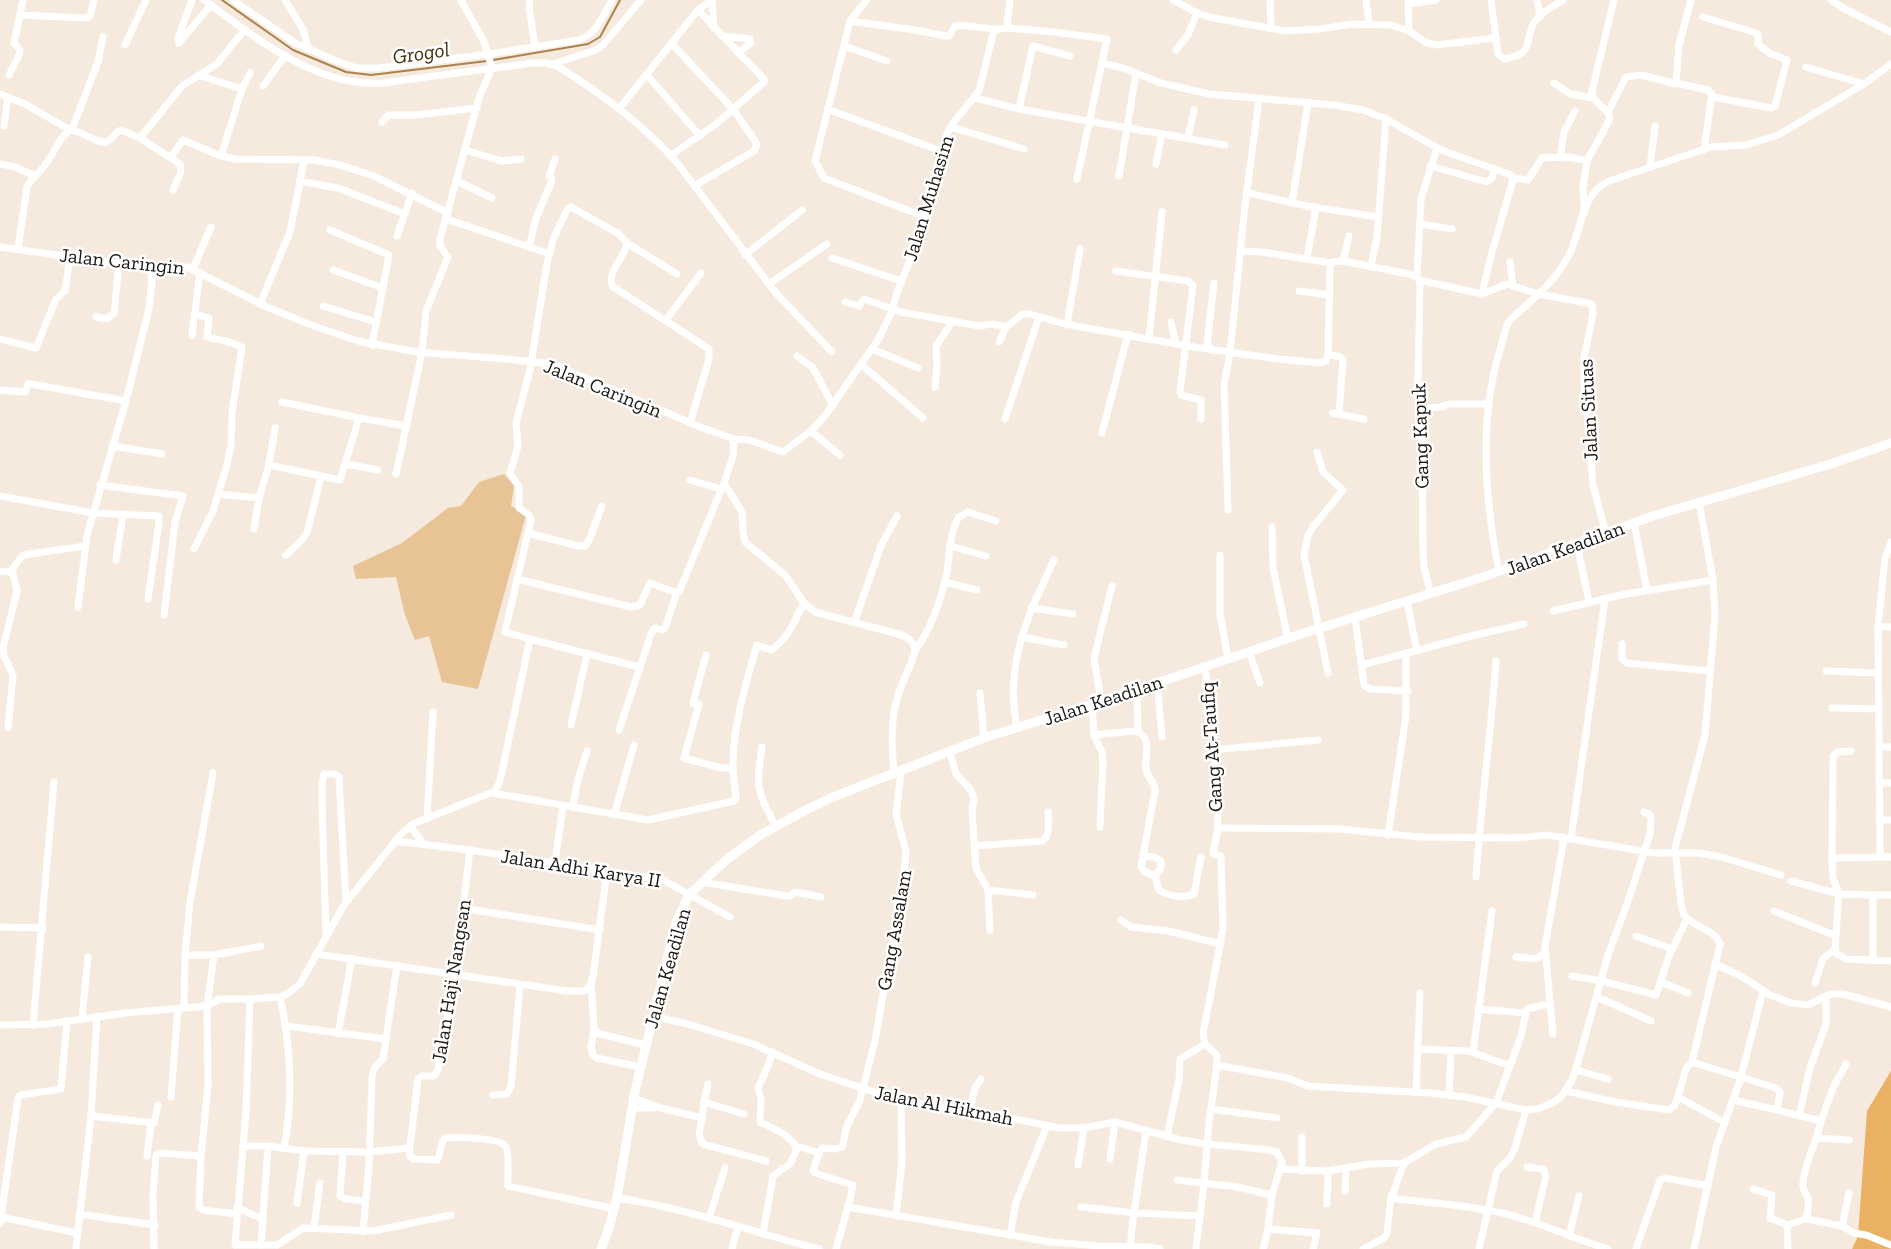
<svg xmlns="http://www.w3.org/2000/svg" width="1891" height="1249" viewBox="0 0 1891 1249" font-family="'Zilla Slab',serif">
<style>
.green{fill:#e7c396}
.forest{fill:#eab165}
.lines{fill:none;stroke-linecap:round;stroke-linejoin:round}
.stream{stroke:#ac824d;stroke-width:2}
.minor{stroke:#fff;stroke-width:7}
.secondary{stroke:#fff;stroke-width:9}
.labels{text-anchor:middle;stroke-width:5;stroke-linejoin:round;paint-order:stroke}
.street-label{font-size:20px;fill:#1a1612;stroke:#fff}
.water-label{font-size:21px;font-style:italic;fill:#452e0d;stroke:#fff}
</style>
<rect width="100%" height="100%" fill="#f5eadd"/>
<path class="green" d="M504 474 514 486 511 506 526 515 478 689 442 682 429 636 415 640 405 615 396 577 356 579 353 566 402 543 448 508 461 506 479 482Z"/>
<path class="forest" d="M1891 1071V1249H1852L1858 1236 1867 1111Z"/>
<g class="lines">
<g class="stream">
<path d="M222 0 293 50 346 72 371 75 487 61"/>
<path d="M493 60 588 44 600 37 620 0"/>
</g>
<g class="minor">
<path d="M192 0 178 38 179 43 211 5"/>
<path d="M204 0C254 37 317 88 382 83L533 63H546L557 66C601 93 644 125 678 164L775 292 832 352"/>
<path d="M233 0 295 43 339 62 357 68H379L489 54 579 40C597 34 603 15 612 0"/>
<path d="M285 0 303 29 308 49"/>
<path d="M530 0 529 7 535 47"/>
<path d="M1173 0 1197 13 1209 17 1285 31 1320 29 1352 24 1391 25 1409 31 1425 42 1436 45 1496 38"/>
<path d="M1270 0 1271 29"/>
<path d="M1366 0 1369 23"/>
<path d="M1408 0 1409 31"/>
<path d="M1491 0 1498 54 1504 59C1537 54 1523 39 1535 21 1541 12 1554 6 1563 0"/>
<path d="M1537 0 1540 17"/>
<path d="M1831 0 1843 8 1891 32"/>
<path d="M712 1 714 28"/>
<path d="M866 1 850 21 815 161 824 178 925 217"/>
<path d="M1409 4 1436 0"/>
<path d="M20 15 87 18 90 16 94 0"/>
<path d="M1703 17 1756 33 1758 35V44L1769 53 1787 60 1775 106 1771 108 1713 97"/>
<path d="M850 21 915 30 946 36H949L955 26 958 25 995 29"/>
<path d="M1006 28 1054 32 1107 39 1077 179"/>
<path d="M722 36 750 39 751 43 738 53"/>
<path d="M672 44 733 109 757 144 754 151 694 186"/>
<path d="M125 45 146 0"/>
<path d="M844 46 887 61"/>
<path d="M1176 50 1188 35 1197 13"/>
<path d="M1102 63 1126 69 1161 83 1209 94 1334 105 1363 110 1386 119 1441 150 1511 175 1513 180 1491 256 1482 294"/>
<path d="M553 64 596 50 603 45 641 0"/>
<path d="M1806 67 1864 84"/>
<path d="M9 75 19 55 20 50 14 43 23 0"/>
<path d="M198 75 242 89"/>
<path d="M647 75 700 136"/>
<path d="M1554 83 1570 94 1593 98"/>
<path d="M1676 83 1708 90 1712 94 1704 150"/>
<path d="M263 86 285 56"/>
<path d="M0 94 25 104 70 130"/>
<path d="M975 98 1019 109 1225 145"/>
<path d="M619 109 698 10 712 0"/>
<path d="M827 109 941 151"/>
<path d="M1019 109 1033 46 1070 56"/>
<path d="M1608 112 1626 77 1641 75 1676 84 1679 45 1691 0"/>
<path d="M382 122 388 115H416L477 108"/>
<path d="M4 126 8 97"/>
<path d="M951 127 1024 149"/>
<path d="M72 129 98 62 103 37"/>
<path d="M140 138 182 86 217 64 245 29"/>
<path d="M1188 138 1194 110"/>
<path d="M465 150 502 161 521 159"/>
<path d="M221 156 242 89 250 73"/>
<path d="M670 156 716 124 764 82V79L698 10"/>
<path d="M171 157 183 140 221 156 235 159 314 160 340 165 374 176 448 213"/>
<path d="M1560 158 1564 132 1575 111"/>
<path d="M0 164 15 167 35 176"/>
<path d="M1156 164 1162 134"/>
<path d="M1430 166 1487 182 1492 178 1494 169"/>
<path d="M1650 167 1655 126"/>
<path d="M1119 176 1136 73"/>
<path d="M1514 178 1528 180 1542 158 1569 157 1587 161"/>
<path d="M299 181 338 188 405 214"/>
<path d="M457 181 492 198"/>
<path d="M1248 193 1307 206 1378 217"/>
<path d="M1292 203 1308 103"/>
<path d="M1584 209 1583 187 1587 161 1610 119 1609 114 1593 98 1592 91 1614 0"/>
<path d="M446 219 550 254"/>
<path d="M1420 224 1452 229"/>
<path d="M330 230 389 255 372 345"/>
<path d="M397 236 412 193"/>
<path d="M627 243C625 258 607 271 612 286L709 349V359L690 423"/>
<path d="M0 247 141 267H187L267 307 311 325 358 341 417 352 505 359 553 364 700 427 734 439 749 440 783 452 811 431 824 417 878 340 891 313 898 290 917 242 947 134 953 123 979 91 994 30 1006 28 1007 25 1010 0"/>
<path d="M529 247 536 218 551 183 552 179 549 176 555 159"/>
<path d="M18 249 27 187C32 178 39 173 45 165 54 154 58 138 70 130 81 130 97 144 106 142 112 140 115 132 121 130L140 138 180 164 181 172 173 190"/>
<path d="M1241 251 1262 252 1331 263"/>
<path d="M745 255 802 210"/>
<path d="M832 258 901 281"/>
<path d="M1307 259 1316 207"/>
<path d="M1343 261 1349 236"/>
<path d="M1510 262 1513 286"/>
<path d="M1371 267 1377 237 1386 119"/>
<path d="M193 269 211 227"/>
<path d="M333 270 383 288"/>
<path d="M1116 271 1188 281 1193 285 1180 392 1181 395 1201 400V419"/>
<path d="M1419 280 1482 294 1507 284 1539 294 1592 304 1593 314 1584 358V381L1593 485 1606 534"/>
<path d="M769 284 827 244"/>
<path d="M1299 291 1330 295"/>
<path d="M845 302 859 306 864 299 901 312 979 326 992 324 1006 327 1023 314H1030L1065 324 1187 346 1278 359 1320 363 1326 361 1328 354 1330 267 1332 262 1343 261 1409 274 1417 277"/>
<path d="M260 304 290 232 304 161"/>
<path d="M323 306 376 322"/>
<path d="M96 317 107 319 114 313 119 264"/>
<path d="M666 320 701 273"/>
<path d="M1171 322 1176 344"/>
<path d="M1067 325 1080 249"/>
<path d="M192 335 200 272"/>
<path d="M0 339 36 348 56 299 65 291 70 257"/>
<path d="M1149 339 1162 212"/>
<path d="M999 342 1006 327"/>
<path d="M872 349 918 368"/>
<path d="M1212 350 1207 343 1214 283"/>
<path d="M1328 354 1340 357 1343 360 1339 414"/>
<path d="M797 356 813 368 833 406"/>
<path d="M862 365 923 418"/>
<path d="M935 387 937 366 936 346 952 322"/>
<path d="M0 390 25 392 28 384H31L126 401"/>
<path d="M282 402 359 418"/>
<path d="M1420 409 1440 407 1449 404H1488"/>
<path d="M1333 413 1364 419"/>
<path d="M1005 419 1039 317"/>
<path d="M811 431 840 455"/>
<path d="M1102 433 1128 334"/>
<path d="M734 439 733 456 724 483 742 512 743 531 745 542 786 576 804 603 815 612 902 635C910 639 914 642 915 651 911 666 903 680 898 695 890 721 892 748 894 775"/>
<path d="M112 446 162 454"/>
<path d="M1317 452 1323 472 1343 490 1313 527 1308 535 1304 555 1328 673"/>
<path d="M346 464 378 470"/>
<path d="M269 465 275 428"/>
<path d="M396 474 422 352 426 311 448 257 440 246V239L479 98 492 68 484 42 461 0"/>
<path d="M690 480 721 489"/>
<path d="M100 485 183 496 175 522 164 615"/>
<path d="M218 494 259 498"/>
<path d="M0 496 93 513 159 516V523L148 599"/>
<path d="M1699 502 1713 580 1715 615 1705 735 1675 848 1681 904 1684 915C1693 928 1717 929 1720 945L1692 1062 1686 1068 1678 1097 1724 1122"/>
<path d="M1228 510 1224 384 1230 353 1245 205 1259 99"/>
<path d="M1634 523 1647 590"/>
<path d="M1272 527 1273 568 1288 639"/>
<path d="M254 529 259 498 269 465 340 480 359 418 407 426"/>
<path d="M528 533 578 546H585L589 540 602 506"/>
<path d="M1577 544 1589 602"/>
<path d="M950 546 986 556"/>
<path d="M194 549 213 511 227 465 231 445 232 413 242 347 226 341 207 337 209 318 194 314"/>
<path d="M286 555 301 541 307 533 321 477"/>
<path d="M1220 555V614L1228 658"/>
<path d="M116 560 123 514"/>
<path d="M0 571 11 572"/>
<path d="M1499 572C1485 500 1478 420 1500 350 1503 341 1504 331 1508 323 1512 316 1522 310 1528 304 1544 289 1559 275 1569 255 1581 232 1582 192 1609 181L1711 147 1746 145 1778 135 1864 84 1891 64"/>
<path d="M517 579 631 607 640 605 650 583 674 592H679L724 483"/>
<path d="M945 582 977 590"/>
<path d="M1431 594 1424 568 1423 550 1422 435 1418 381 1420 282 1417 277 1421 199 1437 148"/>
<path d="M1407 601 1417 651"/>
<path d="M78 607 87 535 126 401 149 309 152 281 150 267"/>
<path d="M1031 608 1073 614"/>
<path d="M1553 611 1621 595 1713 580"/>
<path d="M1355 617 1364 685 1370 689 1408 691"/>
<path d="M854 623 881 546 897 516"/>
<path d="M1878 626 1891 627"/>
<path d="M1021 637 1064 645"/>
<path d="M530 639 639 667"/>
<path d="M1622 644V659L1627 663 1710 671"/>
<path d="M915 651C932 627 941 601 947 572 950 554 949 533 959 517L968 512 996 521"/>
<path d="M1249 652 1260 683"/>
<path d="M706 655 693 703 699 704 684 758 721 768H733"/>
<path d="M1362 665 1471 636 1524 624"/>
<path d="M1204 666 1213 706 1218 828 1213 854 1221 856 1223 929 1203 1034 1205 1044 1217 1055V1065"/>
<path d="M1826 671 1878 673"/>
<path d="M1157 682 1162 737"/>
<path d="M1137 690 1138 731"/>
<path d="M980 693 984 738"/>
<path d="M1101 701 1094 658 1112 586"/>
<path d="M1092 704 1094 735 1102 752 1103 762 1100 827"/>
<path d="M1832 708 1878 709"/>
<path d="M571 725 587 654"/>
<path d="M8 728 13 675 4 656 3 648 17 591 12 569 23 555 85 546"/>
<path d="M1017 728C1004 665 1028 615 1054 560"/>
<path d="M619 730 651 634 655 628 662 630 665 628 677 592"/>
<path d="M1094 735 1135 731C1154 737 1144 754 1146 769 1147 777 1154 780 1155 791L1141 867 1144 871 1155 876 1159 890C1167 896 1185 899 1194 894L1201 857"/>
<path d="M762 747C756 787 756 790 776 826"/>
<path d="M1879 747H1891"/>
<path d="M1213 750 1318 740"/>
<path d="M1851 751 1837 752 1833 757 1832 858 1833 878 1839 894 1835 949 1837 954 1846 959 1891 961"/>
<path d="M950 752 956 774 971 790 974 799 972 810 976 868 988 890 990 930"/>
<path d="M1879 783H1891"/>
<path d="M493 793 648 820 734 801 736 798C735 787 733 776 733 765 733 725 746 683 757 645L771 650C788 640 795 619 804 603"/>
<path d="M573 807 577 783 587 751"/>
<path d="M614 815 634 745"/>
<path d="M427 819 433 712"/>
<path d="M1879 820H1891"/>
<path d="M410 826 424 844"/>
<path d="M1218 828 1339 829 1420 837 1515 838 1547 835 1654 853H1699L1721 857 1781 875"/>
<path d="M1388 835 1406 716V653"/>
<path d="M1571 839 1605 599"/>
<path d="M395 841 470 850 663 880 730 917"/>
<path d="M974 846 1042 841C1051 835 1048 821 1048 812"/>
<path d="M470 850 455 974 438 1070 434 1076H422L418 1079 409 1155 413 1159 437 1160C442 1153 439 1143 445 1138 456 1137 500 1137 506 1147 510 1154 507 1177 508 1186L615 1209"/>
<path d="M1144 856 1154 857 1161 861V868L1155 876"/>
<path d="M1880 857 1878 626 1885 559 1891 542"/>
<path d="M1832 858 1891 857"/>
<path d="M555 863 563 806"/>
<path d="M1476 877C1481 805 1491 733 1496 661"/>
<path d="M1791 881 1839 894 1873 895"/>
<path d="M701 882 787 896H790L795 892 821 897"/>
<path d="M988 890 1033 895"/>
<path d="M462 908 600 930"/>
<path d="M1774 911 1836 936"/>
<path d="M1121 920 1131 927 1168 931 1221 944"/>
<path d="M0 927 43 928"/>
<path d="M326 932 322 807V782L324 774H335L339 777 346 902"/>
<path d="M1636 936 1672 949"/>
<path d="M316 954 567 991H584L590 986 593 977 607 871"/>
<path d="M185 955H214"/>
<path d="M1516 957 1536 959 1545 952"/>
<path d="M1873 961V895H1891"/>
<path d="M1715 964 1741 976 1770 995 1791 1003 1808 1005 1831 994H1843L1891 1007"/>
<path d="M1572 976 1602 981 1656 995 1669 956 1687 919"/>
<path d="M591 982 594 1028 597 1033 645 1045"/>
<path d="M1661 982 1688 993"/>
<path d="M1815 983 1823 959 1835 949"/>
<path d="M280 997C291 1048 294 1096 284 1148"/>
<path d="M1597 997 1651 1021"/>
<path d="M250 999 246 1111 235 1245H277L303 1228 373 1231 451 1215"/>
<path d="M184 1007 185 955 190 902 213 773"/>
<path d="M1478 1009 1526 1013"/>
<path d="M652 1016 688 1024 753 1044 820 1074 901 1101 970 1110 1059 1128H1084L1115 1122 1181 1140 1208 1144 1269 1150 1277 1152 1282 1162 1272 1195 1238 1187 1177 1180"/>
<path d="M82 1018 88 957"/>
<path d="M0 1025 47 1024 125 1013 207 1006 219 999H250L280 997 287 994 300 984 344 905 402 833 415 823 495 791 500 781 530 639 505 632 531 520 529 515 519 508V487L510 473 518 446 516 423 530 370 547 263 554 237 568 208 571 207 619 234 627 243 677 274"/>
<path d="M33 1025 54 782"/>
<path d="M286 1026 386 1039"/>
<path d="M594 1029 591 1048 593 1055 597 1058 640 1067"/>
<path d="M338 1034 352 958"/>
<path d="M1553 1034 1545 946 1564 838"/>
<path d="M1418 1049 1469 1051 1510 1066"/>
<path d="M772 1052 769 1064 758 1088 761 1100 760 1122C774 1129 790 1134 797 1149"/>
<path d="M1473 1052 1492 911"/>
<path d="M1692 1062 1776 1088 1780 1092 1777 1110 1821 1121C1817 1142 1805 1161 1803 1182 1802 1188 1804 1190 1807 1195 1810 1203 1808 1212 1806 1219"/>
<path d="M1576 1070 1608 1079"/>
<path d="M1566 1091 1615 1102 1669 1110 1675 1105 1678 1097"/>
<path d="M1416 1092 1420 993"/>
<path d="M493 1095 507 1094 511 1087 520 985"/>
<path d="M1449 1095 1451 1052"/>
<path d="M171 1097 178 1008"/>
<path d="M633 1098 661 1108 702 1118 699 1134 703 1144 766 1161"/>
<path d="M1733 1100 1777 1110"/>
<path d="M704 1102 708 1084"/>
<path d="M631 1108H655"/>
<path d="M1211 1109 1277 1118"/>
<path d="M970 1110 975 1088 981 1079"/>
<path d="M91 1116 154 1123 158 1105"/>
<path d="M1799 1116 1810 1068 1826 1024V996"/>
<path d="M702 1118 704 1102 744 1114"/>
<path d="M1821 1121 1833 1088 1846 1064"/>
<path d="M1167 1136 1179 1080 1180 1059 1205 1044"/>
<path d="M1302 1137V1171"/>
<path d="M1817 1138 1849 1140"/>
<path d="M242 1146H268L304 1151 369 1152 408 1148"/>
<path d="M343 1151 340 1196 345 1199 365 1201"/>
<path d="M819 1153 813 1171 815 1173 853 1185 848 1207"/>
<path d="M147 1156 151 1124"/>
<path d="M1110 1159 1115 1122"/>
<path d="M1404 1163 1391 1198C1428 1203 1466 1205 1502 1213 1539 1221 1572 1239 1608 1249"/>
<path d="M1078 1165 1084 1128"/>
<path d="M1527 1167 1543 1169 1546 1176 1535 1222"/>
<path d="M1281 1169 1328 1171 1369 1164 1404 1163 1436 1144 1466 1137 1496 1103 1520 1039 1527 1009 1549 1004"/>
<path d="M1753 1189 1772 1195 1770 1218 1787 1225"/>
<path d="M1345 1191 1346 1168"/>
<path d="M617 1198C686 1208 752 1232 819 1249"/>
<path d="M297 1203 304 1151"/>
<path d="M1327 1204 1328 1171"/>
<path d="M1081 1207 1135 1213 1200 1216"/>
<path d="M237 1208 263 1219"/>
<path d="M79 1214 155 1225"/>
<path d="M236 1214 203 1210 199 1207V1203L201 1156 208 1086 207 1006 214 955 261 946"/>
<path d="M896 1216 902 1162 901 1101"/>
<path d="M1 1217 77 1233"/>
<path d="M709 1218 725 1168"/>
<path d="M1806 1219 1842 1226 1854 1233 1866 1235 1891 1245"/>
<path d="M0 1224 18 1098 21 1095 61 1089 67 1021"/>
<path d="M1787 1225 1788 1249"/>
<path d="M1787 1225 1806 1219"/>
<path d="M1842 1226 1849 1193"/>
<path d="M314 1227 320 1183"/>
<path d="M1268 1229 1317 1233 1313 1249"/>
<path d="M363 1232 369 1166 372 1077 374 1068 383 1059 397 965"/>
<path d="M763 1234 773 1176 790 1164 797 1149 800 1147 819 1153 822 1148 836 1149 842 1147 847 1126 860 1100 875 1041 887 972 901 909 906 852 896 814 901 772"/>
<path d="M1010 1236 1016 1202 1047 1126"/>
<path d="M1569 1236 1579 1196"/>
<path d="M261 1245 268 1146"/>
<path d="M76 1249 91 1116 97 1017"/>
<path d="M154 1249 153 1194 156 1155 160 1153 201 1156"/>
<path d="M732 1249 738 1226"/>
<path d="M836 1249 848 1207 1051 1242 1100 1246 1150 1247 1160 1249"/>
<path d="M1130 1249 1132 1227 1146 1131"/>
<path d="M1196 1249 1204 1183 1209 1123 1217 1065 1288 1078 1308 1086 1430 1093 1465 1097 1526 1110 1538 1109 1552 1103 1561 1097 1572 1080 1576 1069 1608 955 1628 901 1650 834 1651 819 1650 815 1644 812"/>
<path d="M1263 1249 1268 1229 1272 1195"/>
<path d="M1363 1249 1384 1238 1387 1234 1391 1198"/>
<path d="M1479 1249 1497 1171 1510 1158 1515 1148 1526 1110"/>
<path d="M1636 1249 1660 1180 1665 1178 1708 1186"/>
<path d="M1694 1249 1716 1147 1741 1077 1763 991"/>
</g>
<path class="secondary" d="M601 1249 609 1228 617 1198 635 1091 676 923 689 895 726 860 760 835 806 810 833 797 984 738 1137 690 1301 634 1480 578 1656 515 1831 464 1891 443"/>
</g>
<g class="labels">
<g class="street-label">
<text transform="translate(928 198) rotate(-73)" y="7">Jalan Muhasim</text>
<text transform="translate(122 261) rotate(6)" y="7">Jalan Caringin</text>
<text transform="translate(603 388) rotate(22)" y="7">Jalan Caringin</text>
<text transform="translate(1588 410) rotate(-93)" y="7">Jalan Situas</text>
<text transform="translate(1420 436) rotate(-92)" y="7">Gang Kapuk</text>
<text transform="translate(1565 548) rotate(-20)" y="7">Jalan Keadilan</text>
<text transform="translate(1103 700) rotate(-18)" y="7">Jalan Keadilan</text>
<text transform="translate(1211 747) rotate(-94)" y="7">Gang At-Taufiq</text>
<text transform="translate(581 868) rotate(9)" y="7">Jalan Adhi Karya II</text>
<text transform="translate(894 930) rotate(-80)" y="7">Gang Assalam</text>
<text transform="translate(667 968) rotate(-74)" y="7">Jalan Keadilan</text>
<text transform="translate(451 981) rotate(-81)" y="7">Jalan Haji Nangsan</text>
<text transform="translate(944 1105) rotate(11)" y="7">Jalan Al Hikmah</text>
</g>
<g class="water-label">
<text transform="translate(421 53) rotate(-8)" y="7">Grogol</text>
</g>
</g>
</svg>
